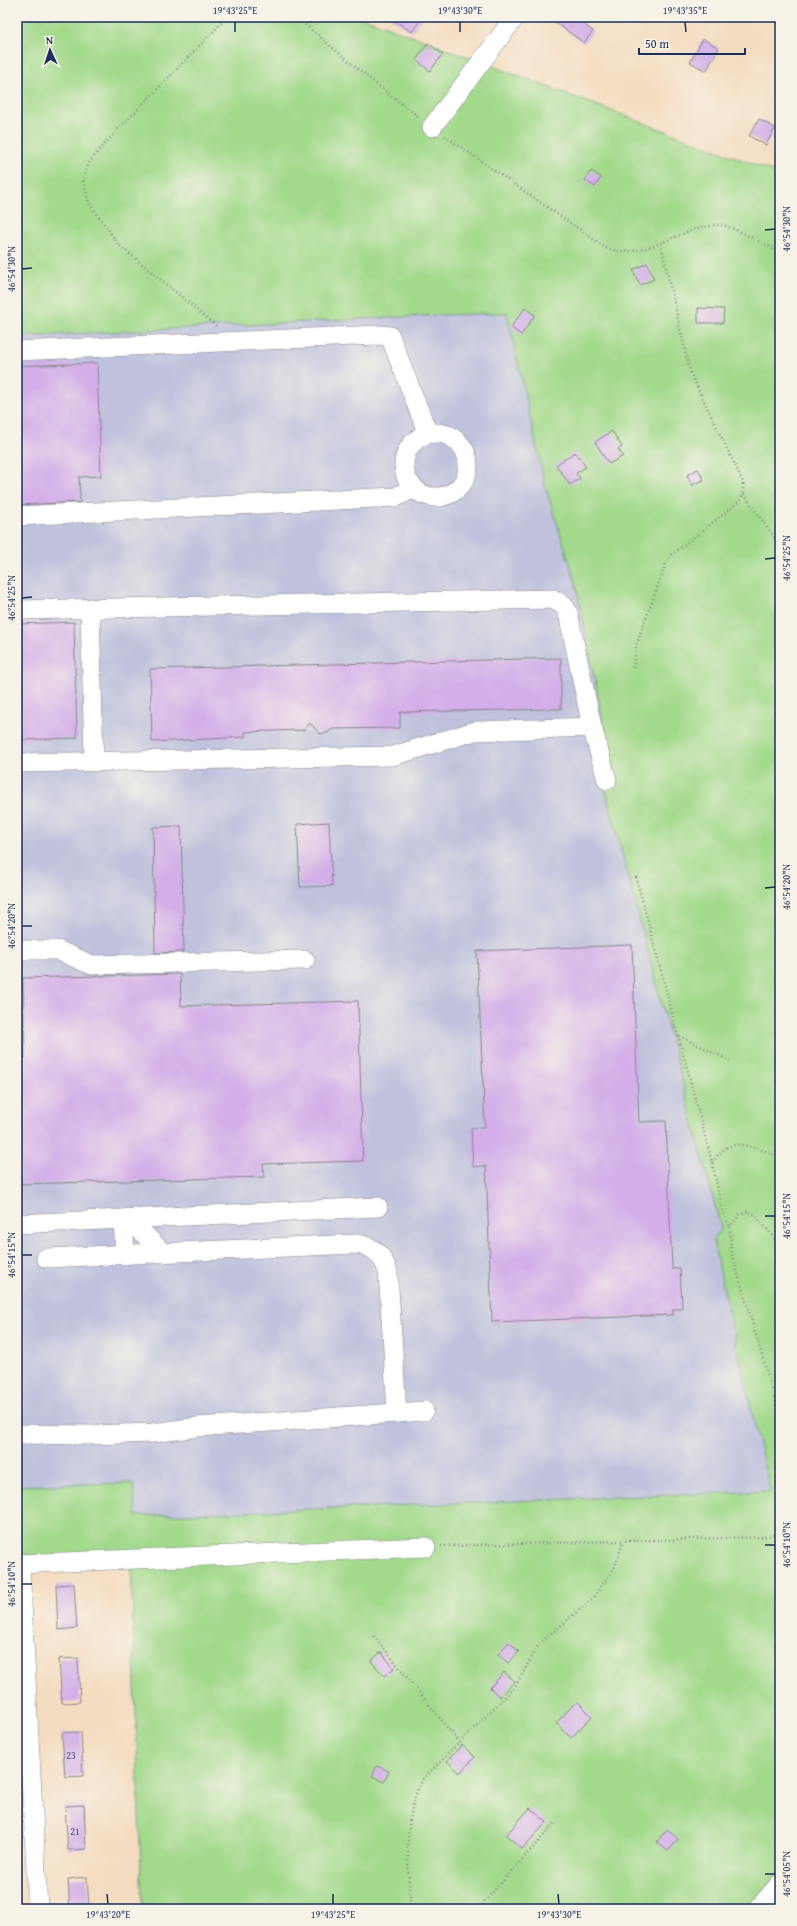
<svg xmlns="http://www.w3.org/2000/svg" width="797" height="1926" viewBox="0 0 797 1926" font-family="'Gentium Book Plus',serif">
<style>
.industrial{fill:#c0c2dd}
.green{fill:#a2d98b;stroke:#5e8474}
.building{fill:#d3aee8}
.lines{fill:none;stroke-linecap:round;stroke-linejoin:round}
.minor-casing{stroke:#88868f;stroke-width:20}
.path{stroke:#88868f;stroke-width:2.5;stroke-dasharray:1 3;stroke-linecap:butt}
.minor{stroke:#fff;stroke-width:19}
.ticks{fill:none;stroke:#1b2f5e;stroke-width:1.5}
.labels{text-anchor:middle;stroke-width:4;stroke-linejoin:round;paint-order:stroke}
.number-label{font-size:10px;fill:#494f80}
.neatline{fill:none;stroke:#1b2f5e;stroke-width:1.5}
.ticks-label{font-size:10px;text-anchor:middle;fill:#1b2f5e}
</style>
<rect width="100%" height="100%" fill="#f7f3e8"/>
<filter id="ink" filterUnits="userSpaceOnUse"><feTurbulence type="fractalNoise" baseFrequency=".025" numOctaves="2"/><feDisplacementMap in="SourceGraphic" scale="8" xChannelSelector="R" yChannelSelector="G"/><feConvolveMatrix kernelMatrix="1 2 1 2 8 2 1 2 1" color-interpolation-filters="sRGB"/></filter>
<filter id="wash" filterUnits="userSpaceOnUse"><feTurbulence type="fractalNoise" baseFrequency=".012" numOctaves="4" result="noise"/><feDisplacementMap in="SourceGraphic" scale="16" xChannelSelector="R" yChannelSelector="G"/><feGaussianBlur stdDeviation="0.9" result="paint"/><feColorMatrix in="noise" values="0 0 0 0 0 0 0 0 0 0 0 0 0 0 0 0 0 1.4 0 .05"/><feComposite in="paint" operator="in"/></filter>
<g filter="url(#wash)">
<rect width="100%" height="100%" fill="#f4dcc0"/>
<path class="industrial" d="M507 313 546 489 575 580 615 783 604 785 721 1229 713 1241 770 1491 136 1516 133 1483 17 1486V337L441 315Z"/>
<path class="green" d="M17 17H361L780 174V1871L747 1909H142L131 1556 17 1560V1486L133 1483 136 1516 770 1491 713 1241 721 1228 604 785 615 782 575 580 546 489 507 313 441 315 17 337Z"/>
<g id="blocks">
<g class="building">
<path d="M389 17H422L412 32Z"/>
<path d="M548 17H574L593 31 584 43Z"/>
<path d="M703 39 719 48 706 71 690 62Z"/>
<path d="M428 43 443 54 430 71 416 60Z"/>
<path d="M759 119 775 128 766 145 749 136Z"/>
<path d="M591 171 601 177 595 187 585 180Z"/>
<path d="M647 263 654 279 640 285 633 270Z"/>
<path d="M525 308 535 315 521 335 511 327Z"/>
<path d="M698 308 724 309 723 323H698Z"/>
<path d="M97 363 101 476 79 477 80 502 17 505V366Z"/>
<path d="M612 431 622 447 618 449 623 456 609 464 595 442Z"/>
<path d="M575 452 586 467 576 473 580 478 570 485 556 465Z"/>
<path d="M698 469 704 480 692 485 687 475Z"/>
<path d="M74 622 77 738 17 740V624Z"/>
<path d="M561 658V709L400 712V728L333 729 327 733 320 734 310 723 304 730 245 732V737L152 742 150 669Z"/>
<path d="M329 822 332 886 300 887 297 824Z"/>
<path d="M181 826 184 952 155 953 153 827Z"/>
<path d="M632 945 639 1122 666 1121 672 1269 680 1268 682 1309H673V1315L492 1322 486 1166 473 1167 471 1128 485 1127 477 951Z"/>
<path d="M180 974 181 1006 358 1001 363 1161 263 1164 264 1177 21 1184 17 1059 25 1058 23 978Z"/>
<path d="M74 1584 77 1628 58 1630 56 1585Z"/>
<path d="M509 1642 519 1652 508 1663 498 1654Z"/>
<path d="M381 1652 394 1668 384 1676 371 1661Z"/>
<path d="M78 1658 80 1702 62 1703 59 1659Z"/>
<path d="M504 1672 515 1681 500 1697 490 1688Z"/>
<path d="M577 1701 592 1716 571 1738 556 1723Z"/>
<path d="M81 1732 83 1776 65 1777 62 1733Z"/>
<path d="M462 1745 475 1757 460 1773 447 1761Z"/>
<path d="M377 1766 389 1771 384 1782 372 1776Z"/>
<path d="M84 1805 86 1849 68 1850 65 1806Z"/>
<path d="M530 1808 547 1822 522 1849 506 1835Z"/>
<path d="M667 1829 678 1839 668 1851 657 1842Z"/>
<path d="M87 1877 89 1909H70L68 1879Z"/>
</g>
</g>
</g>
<g filter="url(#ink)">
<use href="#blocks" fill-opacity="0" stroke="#88868f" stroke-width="1"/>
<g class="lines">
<defs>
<g id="minor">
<path d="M432 127 515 17"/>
<path d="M17 351 378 335 390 336 428 434"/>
<circle cx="436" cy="465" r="32"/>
<path d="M17 516 396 497 414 488"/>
<path d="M90 608 94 761"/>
<path d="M17 610 553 599 564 606 568 613 592 727 607 780"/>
<path d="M17 763 393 756 475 731 592 727"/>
<path d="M17 950H57L92 965 305 960"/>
<path d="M128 1218 163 1253"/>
<path d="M123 1219 125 1255"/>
<path d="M17 1224 378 1207"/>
<path d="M46 1258 356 1244C374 1246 383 1255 388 1272L397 1413"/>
<path d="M17 1434 89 1435 153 1433 198 1427 424 1411"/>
<path d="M17 1564 426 1547"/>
<path d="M20 1564 38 1909"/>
<path d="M758 1909 780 1884"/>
</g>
</defs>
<use href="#minor" class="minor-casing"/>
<g class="path">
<path d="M296 17 370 79 420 118"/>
<path d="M445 136 606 248C648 262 680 225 721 225 730 225 769 247 780 252"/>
<path d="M216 326 119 245 89 203 83 179 90 161 108 140 227 17"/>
<path d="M744 494 780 546"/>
<path d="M633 668 637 643 666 563 670 556 740 501 743 494V482L690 372 661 245"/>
<path d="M636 877 712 1162 722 1209 730 1227"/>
<path d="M679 1036 733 1062"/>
<path d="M712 1162C717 1157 721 1150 728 1147 742 1140 766 1152 780 1157"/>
<path d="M780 1245 755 1215 749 1211 740 1214 730 1227 731 1250 780 1417"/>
<path d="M441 1546 763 1537 780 1533"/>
<path d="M374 1636 459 1742"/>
<path d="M411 1909C408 1868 402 1816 423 1779L515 1687 539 1644 592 1599 614 1569 623 1542"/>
<path d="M482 1909 484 1902 555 1823"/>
</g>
<use href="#minor" class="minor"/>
</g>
</g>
<path class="ticks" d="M235 22V32M460 22V32M685 22 686 32M765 230 775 229M22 269 32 268M765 559 775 558M22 598 32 597M765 888 775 887M22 926H32M765 1216H775M22 1255H32M765 1545H775M22 1584H32M765 1874H775M107 1894 108 1904M333 1894V1904M558 1894 559 1904"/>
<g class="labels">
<g class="number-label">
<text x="71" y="1759">23</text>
<text x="75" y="1835">21</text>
</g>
</g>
<rect width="797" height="1926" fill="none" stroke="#f7f3e8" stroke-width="44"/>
<g transform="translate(50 50) rotate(357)" stroke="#f7f3e8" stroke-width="3" paint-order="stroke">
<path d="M0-3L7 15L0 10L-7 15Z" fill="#1b2f5e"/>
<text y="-6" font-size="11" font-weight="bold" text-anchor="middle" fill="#1b2f5e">N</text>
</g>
<path d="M639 48v6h106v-6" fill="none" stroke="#1b2f5e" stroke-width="2"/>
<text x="645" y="48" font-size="12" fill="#1b2f5e" stroke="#f7f3e8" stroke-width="3" paint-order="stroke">50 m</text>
<rect x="22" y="22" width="753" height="1882" class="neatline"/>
<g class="ticks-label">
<text x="235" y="14">19°43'25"E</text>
<text x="460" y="14">19°43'30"E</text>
<text x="685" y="14">19°43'35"E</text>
<text transform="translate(786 229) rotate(-90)" y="4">46°54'30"N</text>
<text transform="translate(11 269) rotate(-90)" y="4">46°54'30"N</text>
<text transform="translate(786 558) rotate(-90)" y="4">46°54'25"N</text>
<text transform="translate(11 598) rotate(-90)" y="4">46°54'25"N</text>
<text transform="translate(786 887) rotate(-90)" y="4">46°54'20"N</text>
<text transform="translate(11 926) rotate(-90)" y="4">46°54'20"N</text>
<text transform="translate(786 1216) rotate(-90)" y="4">46°54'15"N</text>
<text transform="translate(11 1255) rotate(-90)" y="4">46°54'15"N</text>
<text transform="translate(786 1545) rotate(-90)" y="4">46°54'10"N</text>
<text transform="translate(11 1584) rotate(-90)" y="4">46°54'10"N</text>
<text transform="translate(786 1874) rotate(-90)" y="4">46°54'05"N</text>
<text x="108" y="1918">19°43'20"E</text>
<text x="333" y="1918">19°43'25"E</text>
<text x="559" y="1918">19°43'30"E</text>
</g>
</svg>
